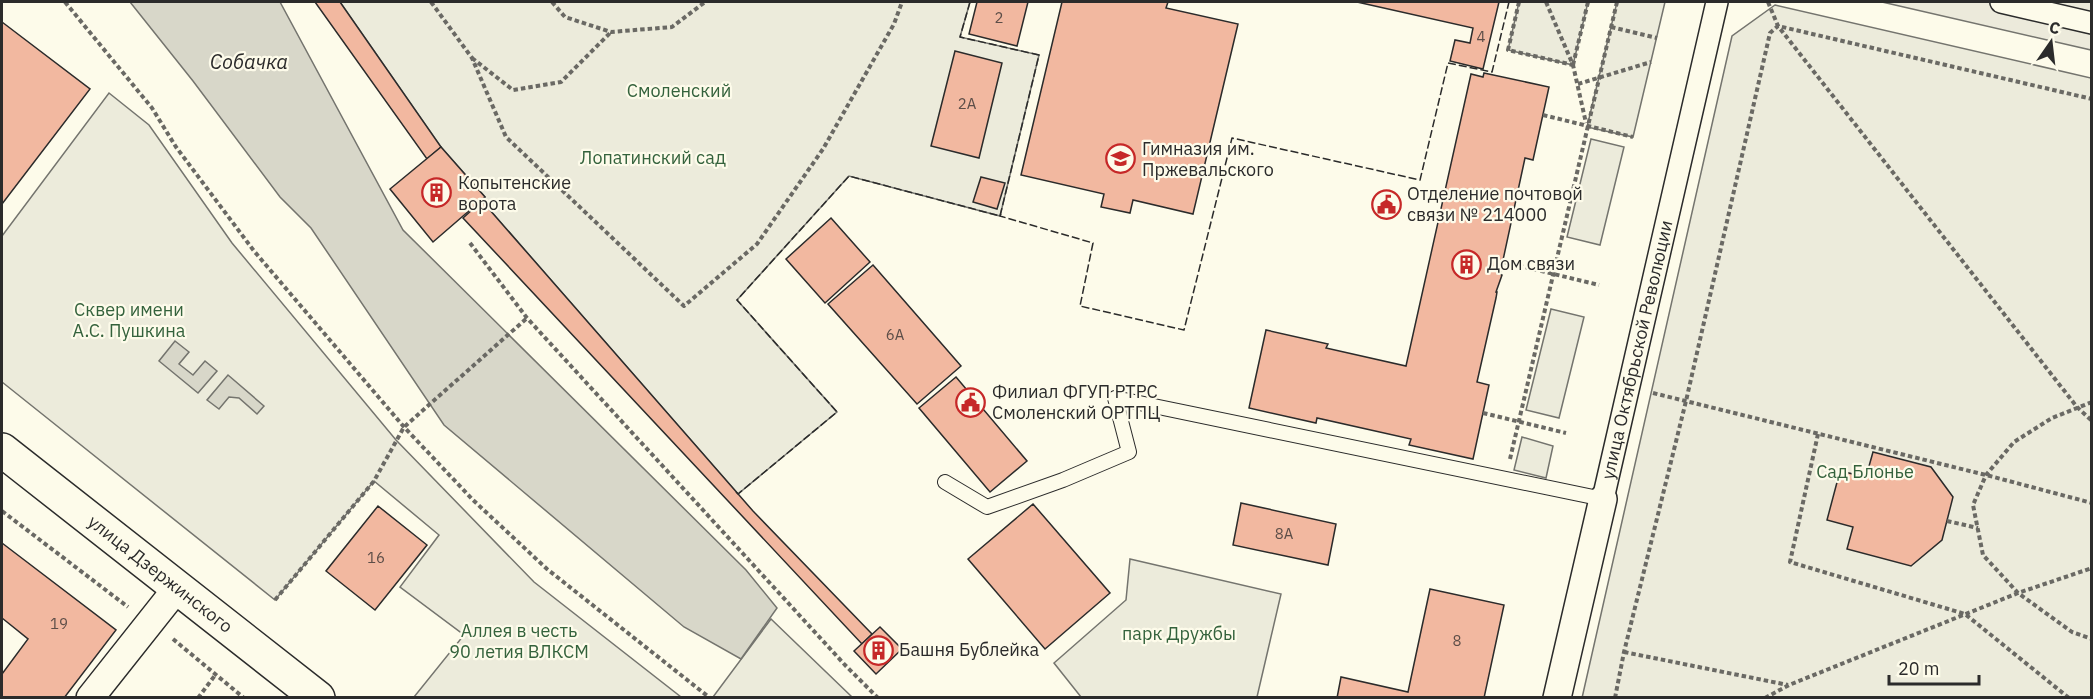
<svg xmlns="http://www.w3.org/2000/svg" width="2093" height="699" viewBox="0 0 2093 699" font-family="'IBM Plex Sans',sans-serif">
<style>
.green{fill:#ecebdb;stroke:#74746e;stroke-width:1.5}
.parking{fill:#eceadb;stroke:#74746e;stroke-width:1.5}
.water{fill:#d8d7c9;stroke:#74746e;stroke-width:1.5}
.building{fill:#f2b8a0;stroke:#2b2b2b;stroke-width:1.5}
.lines{fill:none;stroke-linecap:round;stroke-linejoin:round}
.service-casing{stroke:#2b2b2b;stroke-width:16}
.pedestrian-casing{stroke:#2b2b2b;stroke-width:24}
.minor-casing{stroke:#2b2b2b;stroke-width:30}
.secondary-casing{stroke:#2b2b2b;stroke-width:36}
.path{stroke:#6a6964;stroke-width:4;stroke-dasharray:4.5 3;stroke-linecap:butt}
.service{stroke:#fdfbea;stroke-width:14}
.pedestrian{stroke:#fdfbea;stroke-width:21}
.minor{stroke:#fdfbea;stroke-width:27}
.secondary{stroke:#fdfbea;stroke-width:33}
.fence{stroke:#2b2b2b;stroke-width:1.5;stroke-dasharray:8 3;stroke-linecap:butt}
.labels{text-anchor:middle;stroke-width:4.5;stroke-linejoin:round;paint-order:stroke}
.number-label{font-size:15px;fill:#5d4e48}
.park-label{font-size:18px;fill:#34623c;stroke:#fdfbea}
.poi-label{font-size:18px;fill:#2b2b2b;stroke:#fdfbea;text-anchor:start}
.street-label{font-size:18px;fill:#2b2b2b;stroke:#fdfbea}
.water-label{font-size:20px;font-style:italic;fill:#2b2b2b;stroke:#fdfbea}
</style>
<rect width="100%" height="100%" fill="#fdfbea"/>
<g class="green">
<path d="M340 2H970L960 37 1039 55 1000 216 849 176 737 300 837 412 738 494 482 201 485 197 441 147Z"/>
<path d="M1519 2H1588L1573 65 1508 50Z"/>
<path d="M1617 2H1665L1633 137 1587 127Z"/>
<path d="M1775 5 2091 78V697L1582 698 1732 36Z"/>
<path d="M109 93 149 125 232 243 396 440 534 582 681 697H414L464 635 400 587 439 535 374 481 275 600 2 382V236Z"/>
<path d="M1591 139 1624 147 1600 245 1567 237Z"/>
<path d="M1551 309 1584 317 1559 418 1526 410Z"/>
<path d="M1522 437 1553 446 1546 478 1514 470Z"/>
<path d="M1130 559 1281 594 1257 697H1081L1054 663 1126 600Z"/>
<path d="M771 619 852 697H713Z"/>
</g>
<path class="parking" d="M1882 2H2091V50Z"/>
<g class="water">
<path d="M130 2H280L403 230 746 570 777 608 741 659 684 627 444 425 311 228 280 197 193 81Z"/>
<path d="M175 341 189 352 179 364 193 375 205 361 217 371 198 393 159 361Z"/>
<path d="M228 375 264 406 257 414 239 398 229 397 219 409 207 400Z"/>
</g>
<g class="building">
<path d="M315 2H340L441 147 427 159Z"/>
<path d="M977 2H1028L1017 46 969 34Z"/>
<path d="M1062 2H1168L1166 8 1238 24 1193 214 1133 200 1130 213 1101 207 1104 194 1021 175Z"/>
<path d="M1357 2H1499L1483 69 1450 61 1455 40 1470 43 1473 28Z"/>
<path d="M2 22 90 89 2 204Z"/>
<path d="M955 51 1002 63 979 158 931 146Z"/>
<path d="M1484 73 1549 87 1533 160 1525 158 1500 274 1502 275 1496 292H1497L1496 298 1477 382 1489 385 1473 459 1409 445 1411 439 1317 418 1316 423 1249 408 1266 330 1328 344 1326 348 1406 366 1471 74 1483 77Z"/>
<path d="M441 147 485 197 433 242 390 189Z"/>
<path d="M981 177 1005 183 997 209 973 202Z"/>
<path d="M482 201 753 511 872 634 862 644 463 218Z"/>
<path d="M831 218 870 262 825 303 786 259Z"/>
<path d="M873 265 961 366 917 404 828 304Z"/>
<path d="M956 377 1027 461 990 492 919 408Z"/>
<path d="M1873 452 1931 467 1953 497 1942 540 1911 566 1847 549 1853 527 1827 520 1840 471 1866 477Z"/>
<path d="M1241 503 1336 524 1328 565 1233 545Z"/>
<path d="M1033 504 1110 593 1045 649 968 559Z"/>
<path d="M378 506 427 545 375 610 326 571Z"/>
<path d="M2 543 116 630 64 698H2V674L28 639 2 618Z"/>
<path d="M1430 589 1504 605 1484 698H1337L1341 677 1408 692Z"/>
<path d="M880 627 902 649 876 674 854 651Z"/>
</g>
<g class="lines">
<defs>
<path id="service" d="M945 482 987 507 1063 480 1129 452 1115 398 1603 499"/>
<g id="pedestrian">
<path d="M2001 2 2092 23"/>
<path id="s1" d="M1603 499 1717 2"/>
</g>
<g id="minor">
<path d="M90 698 178 587"/>
<path d="M1557 698 1603 499"/>
</g>
<g id="secondary">
<path id="s2" d="M2 450 318 698"/>
</g>
</defs>
<use href="#service" class="service-casing"/>
<use href="#pedestrian" class="pedestrian-casing"/>
<use href="#minor" class="minor-casing"/>
<use href="#secondary" class="secondary-casing"/>
<g class="path">
<path d="M65 2 152 108 176 147 254 251 404 427 473 500 547 569 710 698"/>
<path d="M431 2 472 58 506 137 684 306 757 244 823 149 894 24 902 2"/>
<path d="M552 2 565 17 611 32 672 27 705 2"/>
<path d="M1519 2 1508 50 1573 65"/>
<path d="M1546 2 1573 65 1586 123"/>
<path d="M1768 2 1778 26 2077 407 2092 421"/>
<path d="M1611 27 1657 38"/>
<path d="M472 58 513 90 561 82 611 32"/>
<path d="M1573 65 1588 2"/>
<path d="M1578 84 1651 62"/>
<path d="M1543 115 1633 137"/>
<path d="M470 243 527 318 845 665 878 698"/>
<path d="M1504 262 1599 285"/>
<path d="M1653 393 1986 475 2092 503"/>
<path d="M2092 402 2052 418 2014 442 1986 475 1973 505 1983 555 2018 593 2072 632 2092 639"/>
<path d="M1483 413 1566 433"/>
<path d="M1818 434 1790 562 1965 614 2069 698"/>
<path d="M1510 459 1617 2"/>
<path d="M2 511 128 607"/>
<path d="M1947 521 1978 528"/>
<path d="M275 600 374 481 404 427 527 318"/>
<path d="M173 639 244 698"/>
<path d="M1624 652 1788 685"/>
<path d="M198 698 216 674"/>
<path d="M1615 698 1624 652 1686 401 1770 33 1778 26 2092 99"/>
<path d="M1765 698 1789 685 2018 593 2092 568"/>
</g>
<use href="#service" class="service"/>
<use href="#pedestrian" class="pedestrian"/>
<use href="#minor" class="minor"/>
<use href="#secondary" class="secondary"/>
<g class="fence">
<path d="M1001 214 1000 216 1093 243 1080 306 1184 330 1232 138 1420 180 1448 63 1492 72 1509 2"/>
<path d="M736 492 738 494 837 412 737 300 849 176 1000 216 1039 55 960 37 970 2"/>
</g>
</g>
<defs>
<symbol id="school-ring" viewBox="-11 -11 22 22"><circle r="9.5" fill="#fdfbea" stroke="#c62828" stroke-width="1.5"/><path d="M0-5L7-2L0 1L-7-2ZM-4 1L0 2.5L4 1V4Q0 6-4 4Z" fill="#c62828"/></symbol>
<symbol id="building-ring" viewBox="-11 -11 22 22"><circle r="9.5" fill="#fdfbea" stroke="#c62828" stroke-width="1.5"/><path d="M-4-6H4V6H1V3H-1V6H-4ZM-2.5-4.3h1.7v1.8h-1.7ZM.8-4.3h1.7v1.8H.8ZM-2.5-1h1.7V.8h-1.7ZM.8-1h1.7V.8H.8Z" fill="#c62828"/></symbol>
<symbol id="civic-ring" viewBox="-11 -11 22 22"><circle r="9.5" fill="#fdfbea" stroke="#c62828" stroke-width="1.5"/><path d="M-.6-6.5H3V-4.5H.6V-3L4-1V1h2V6H-6V1h2V-1L-.6-3ZM-1.2 2.5V6h2.4V2.5Z" fill="#c62828"/></symbol>
</defs>
<g fill-rule="evenodd">
<use href="#school-ring" x="1104" y="142" width="33" height="33"/>
<use href="#building-ring" x="420" y="176" width="33" height="33"/>
<use href="#civic-ring" x="1370" y="188" width="33" height="33"/>
<use href="#building-ring" x="1450" y="248" width="33" height="33"/>
<use href="#civic-ring" x="954" y="386" width="33" height="33"/>
<use href="#building-ring" x="862" y="634" width="33" height="33"/>
</g>
<g class="labels">
<g class="number-label">
<text x="999" y="23">2</text>
<text x="1481" y="42">4</text>
<text x="967" y="109">2А</text>
<text x="895" y="340">6А</text>
<text x="1284" y="539">8А</text>
<text x="376" y="563">16</text>
<text x="59" y="629">19</text>
<text x="1457" y="646">8</text>
</g>
<g class="park-label">
<text x="679" y="97">Смоленский</text>
<text x="653" y="164">Лопатинский сад</text>
<text x="129" y="316">Cквер имени<tspan x="129" dy="21">А.С. Пушкина</tspan></text>
<text x="1865" y="478">Сад Блонье</text>
<text x="519" y="637">Аллея в честь<tspan x="519" dy="21">90 летия ВЛКСМ</tspan></text>
<text x="1179" y="640">парк Дружбы</text>
</g>
<g class="poi-label">
<text x="1142" y="155">Гимназия им.<tspan x="1142" dy="21">Пржевальского</tspan></text>
<text x="458" y="189">Копытенские<tspan x="458" dy="21">ворота</tspan></text>
<text x="1407" y="200">Отделение почтовой<tspan x="1407" dy="21">связи № 214000</tspan></text>
<text x="1487" y="270">Дом связи</text>
<text x="992" y="398">Филиал ФГУП РТРС<tspan x="992" dy="21">Смоленский ОРТПЦ</tspan></text>
<text x="899" y="656">Башня Бублейка</text>
</g>
<g class="street-label">
<text dy="6" stroke="none"><textPath href="#s1" startOffset="153">улица Октябрьской Революции</textPath></text>
<text dy="6" stroke="none"><textPath href="#s2" startOffset="201">улица Дзержинского</textPath></text>
</g>
<g class="water-label">
<text x="249" y="69">Собачка</text>
</g>
</g>
<rect width="2093" height="699" fill="none" stroke="#2b2b2b" stroke-width="6"/>
<g transform="translate(2051 42) rotate(14)" stroke="#fdfbea" stroke-width="4.5" paint-order="stroke">
<path d="M0-4.5L10 22L0 15L-10 22Z" fill="#2b2b2b"/>
<text y="-9" font-size="16" font-weight="bold" text-anchor="middle" fill="#2b2b2b">С</text>
</g>
<path d="M1889 675v9h90v-9" fill="none" stroke="#2b2b2b" stroke-width="3"/>
<text x="1898" y="675" font-size="18" fill="#2b2b2b" stroke="#fdfbea" stroke-width="4.5" paint-order="stroke">20 m</text>
</svg>
